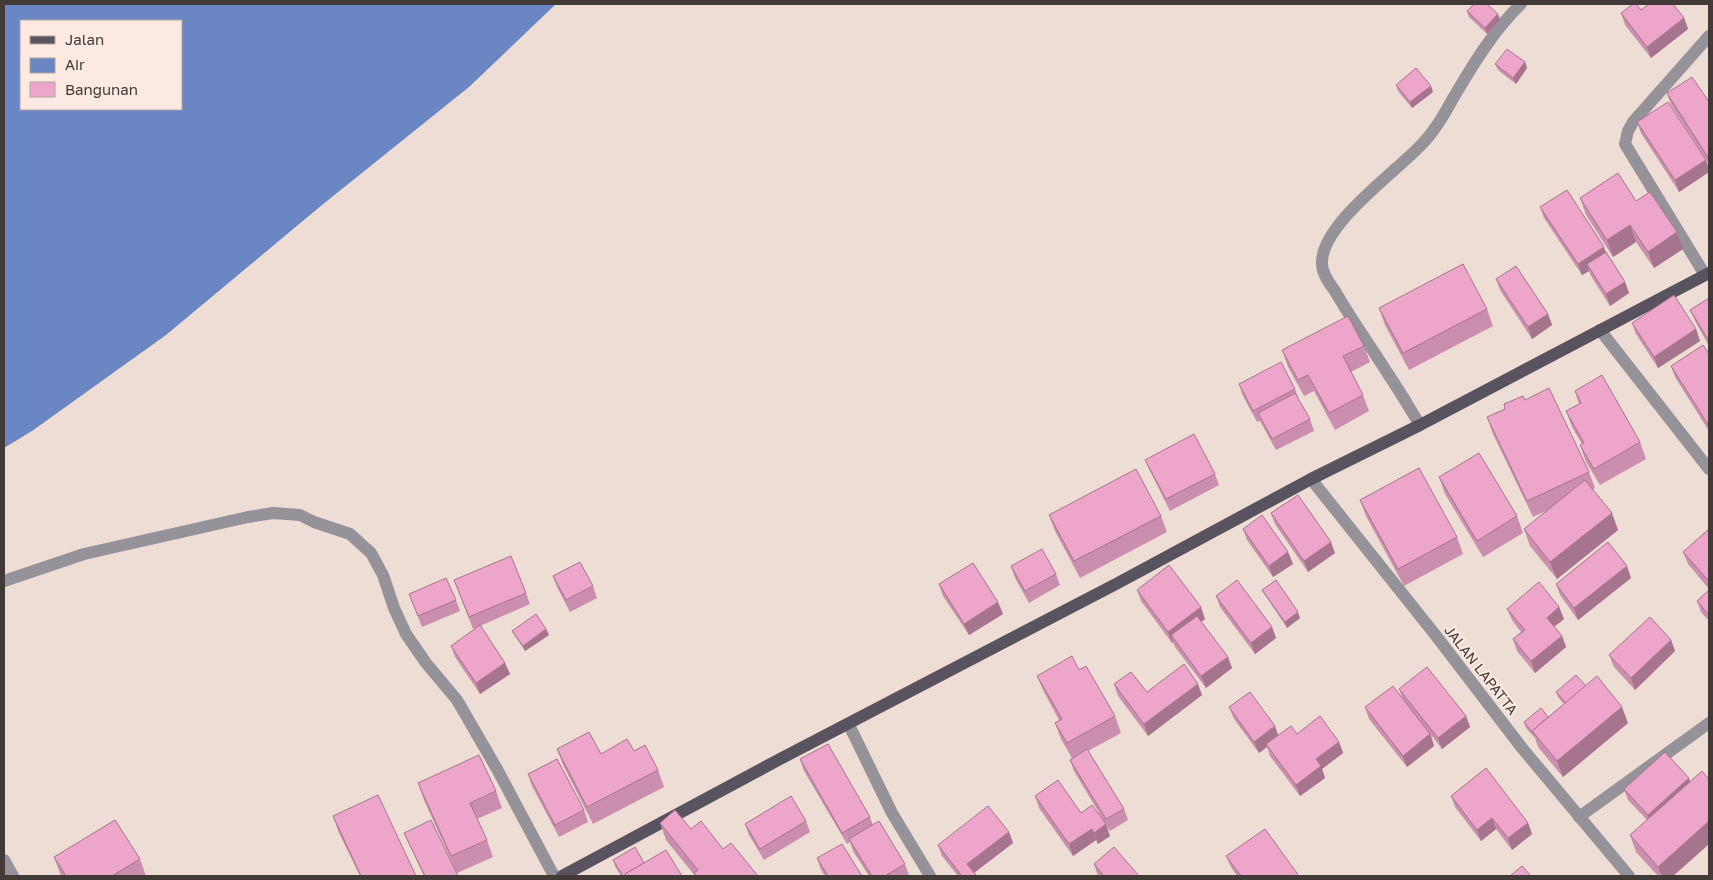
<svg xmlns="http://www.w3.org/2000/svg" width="1713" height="880" viewBox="0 0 1713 880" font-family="'Golos Text',sans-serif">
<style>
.water{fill:#6a87c3;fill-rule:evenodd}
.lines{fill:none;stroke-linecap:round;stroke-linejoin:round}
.minor{stroke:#959299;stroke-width:12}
.major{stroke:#58535e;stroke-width:12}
.wall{fill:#cc8eae}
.shaded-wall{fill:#a6748d}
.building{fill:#eda5ca;stroke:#a6748d}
.labels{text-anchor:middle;stroke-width:4;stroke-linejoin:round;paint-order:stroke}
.street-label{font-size:14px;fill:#413a37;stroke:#fceae2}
</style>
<rect width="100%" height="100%" fill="#eeddd5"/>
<path class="water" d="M4 4H556L469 87 322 205 166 335 32 431 4 448ZM21 21H181V109H21Z"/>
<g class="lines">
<g class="minor">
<path d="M1705 275 1625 144 1628 131 1633 122 1709 36"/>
<path d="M1600 330 1709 469"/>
<path d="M1420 425C1410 409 1401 393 1390 377 1372 348 1352 321 1335 291 1330 284 1322 274 1322 264 1320 225 1395 173 1421 145 1435 131 1445 113 1455 95 1474 63 1494 30 1521 4"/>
<path d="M1311 479 1437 637 1522 748 1629 876"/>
<path d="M4 581 84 554 248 517 273 513 300 515 314 522 350 534 371 553 383 575 394 608 406 634 426 663 457 700 497 769 554 876"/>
<path d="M849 725 892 813 930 876"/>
<path d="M1579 817 1709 723"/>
<path d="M4 860 13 876"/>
</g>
<path class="major" d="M562 876 780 759 1116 584 1311 479 1420 425 1709 273"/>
</g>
<g class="wall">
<path d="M1641 10 1684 18 1688 29 1651 58 1625 25 1621 13Z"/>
<path d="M1467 11 1498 14 1500 20 1487 34 1469 17Z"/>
<path d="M1525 62 1527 68 1516 84 1498 70 1495 64Z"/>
<path d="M1396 85 1433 92 1412 108 1398 91Z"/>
<path d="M1667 93 1709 102V164L1671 105Z"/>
<path d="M1637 122 1706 160 1709 170V172L1679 192 1641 133Z"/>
<path d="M1580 198 1636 201 1677 232 1683 249 1654 268 1636 242 1613 257 1586 215Z"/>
<path d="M1540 207 1607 254 1625 282 1629 293 1610 306 1591 276 1589 271 1582 275 1544 218Z"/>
<path d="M1496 279 1548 314 1552 325 1532 339 1500 290Z"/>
<path d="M1709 298V346L1695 321 1690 310Z"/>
<path d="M1379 308 1487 309 1493 326 1409 370 1385 325Z"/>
<path d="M1632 323 1696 329 1700 341 1658 368 1636 334Z"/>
<path d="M1364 346 1370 362 1351 372 1363 395 1369 411 1335 430 1314 391 1304 396 1288 367 1282 350Z"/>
<path d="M1709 354V431L1675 377 1671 366Z"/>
<path d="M1239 384 1295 389 1299 400 1310 419 1314 431 1276 450 1260 421 1257 422 1243 396Z"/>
<path d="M1575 391 1640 442 1646 459 1600 485 1586 462 1580 445 1582 444 1572 427 1566 411 1579 404Z"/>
<path d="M1525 400 1589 472 1595 488 1593 489 1618 530 1557 579 1530 546 1524 529 1546 511 1533 517 1493 434 1487 417Z"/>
<path d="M1145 460 1215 474 1219 485 1170 511 1150 471Z"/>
<path d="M1439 477 1517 516 1523 533 1483 557 1445 494Z"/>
<path d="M1360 500 1457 537 1463 554 1404 586 1366 516Z"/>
<path d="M1271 513 1335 553 1308 572 1275 524Z"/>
<path d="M1049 515 1161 516 1167 532 1080 578 1055 531Z"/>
<path d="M1243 529 1288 552 1293 564 1273 577 1247 540Z"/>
<path d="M1709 529V589L1688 564 1683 552Z"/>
<path d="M1011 566 1056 574 1060 585 1029 603 1015 578Z"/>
<path d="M553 576 593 586 597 598 570 612 557 587Z"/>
<path d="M1631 578 1578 620 1560 595 1556 584Z"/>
<path d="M454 580 526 593 530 604 480 626 505 663 510 674 480 694 455 657 451 646 478 627 473 629Z"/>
<path d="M939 584 1003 614 969 635 943 596Z"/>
<path d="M1137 590 1205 619 1201 622 1232 668 1206 688 1175 647 1173 642 1172 643 1141 601Z"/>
<path d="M1262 590 1300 618 1287 628 1265 595Z"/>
<path d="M1709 590V621L1701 612 1697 601Z"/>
<path d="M409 594 456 600 460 611 422 627Z"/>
<path d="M1216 596 1272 627 1276 638 1255 654 1220 607Z"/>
<path d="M1559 607 1564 619 1554 627 1562 636 1566 647 1535 673 1517 651 1513 639 1521 632 1512 620 1507 609Z"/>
<path d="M546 629 549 635 525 651 515 636 512 631Z"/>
<path d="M1671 640 1675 651 1635 690 1614 667 1609 655Z"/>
<path d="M1079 670 1115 716 1121 733 1088 751 1124 809 1128 820 1110 831 1106 825 1110 836 1098 844 1096 840 1073 856 1039 808 1035 796 1081 813 1105 823 1074 771 1070 760 1072 758 1061 739 1055 723 1059 720 1044 692 1037 676Z"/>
<path d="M1114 684 1147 692 1202 695 1148 736 1118 696Z"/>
<path d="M1586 686 1628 723 1563 777 1538 747 1535 738 1526 728 1524 722 1548 717 1564 704 1558 697 1556 692Z"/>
<path d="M1399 689 1466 716 1470 727 1442 749 1431 735 1434 746 1407 767 1369 719 1365 707 1403 700Z"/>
<path d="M1229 707 1275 726 1278 735 1297 734 1339 742 1343 753 1322 769 1325 778 1300 796 1270 756 1267 747 1259 753 1234 719Z"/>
<path d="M557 749 601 754 634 751 658 770 664 787 593 824 563 765Z"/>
<path d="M800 759 870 817 873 825 905 864 909 875 908 876H869L853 851 850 842 847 844 804 771Z"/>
<path d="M528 774 584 810 588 822 559 837 532 786Z"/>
<path d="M1709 779V844L1673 876H1658L1636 852 1630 835 1647 820 1628 800 1624 789Z"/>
<path d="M418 783 496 791 502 808 477 819 487 840 493 857 457 873 424 800Z"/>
<path d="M1451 796 1528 823 1532 834 1512 850 1496 829 1481 841 1455 807Z"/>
<path d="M333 816 416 876H360L339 833Z"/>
<path d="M806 821 810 832 764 860 749 835 745 824Z"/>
<path d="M660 823 691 829 723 849 758 876H695L666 840Z"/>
<path d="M1009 832 1013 843 974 873 976 876H958L942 856 938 845Z"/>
<path d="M404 833 458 876H424L409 844Z"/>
<path d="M1226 856 1299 876H1237L1231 867Z"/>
<path d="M54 857 140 859 146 876H61Z"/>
<path d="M817 858 862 876H825L821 870Z"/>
<path d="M613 860 644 863 682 876H621L615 866Z"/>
<path d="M1094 864 1139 876H1098Z"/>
</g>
<g class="shaded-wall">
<path d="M1498 14 1500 20 1487 34 1485 28Z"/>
<path d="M1684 18 1688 29 1651 58 1647 47Z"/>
<path d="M1525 62 1527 68 1516 84 1513 78Z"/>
<path d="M1431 86 1433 92 1412 108 1410 102Z"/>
<path d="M1706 160 1709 170V172L1679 192 1675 180Z"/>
<path d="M1630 225 1636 242 1613 257 1607 240Z"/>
<path d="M1677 232 1683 249 1654 268 1648 252Z"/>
<path d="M1604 247 1608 258 1587 264 1589 271 1582 275 1578 264Z"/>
<path d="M1625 282 1629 293 1610 306 1606 294Z"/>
<path d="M1548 314 1552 325 1532 339 1528 327Z"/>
<path d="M1696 329 1700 341 1658 368 1654 357Z"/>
<path d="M1612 513 1618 530 1557 579 1550 562Z"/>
<path d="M1331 542 1335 553 1308 572 1304 561Z"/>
<path d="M1288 552 1293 564 1273 577 1269 566Z"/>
<path d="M1627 566 1631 578 1578 620 1574 608Z"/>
<path d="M998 602 1003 614 969 635 964 624Z"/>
<path d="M1201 607 1205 619 1175 641 1171 635 1173 642 1172 643 1168 632Z"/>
<path d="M1559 607 1564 619 1551 629 1547 618Z"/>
<path d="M1298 612 1300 618 1287 628 1285 622Z"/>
<path d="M1272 627 1276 638 1255 654 1251 643Z"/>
<path d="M546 629 549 635 525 651 523 646Z"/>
<path d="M1562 636 1566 647 1535 673 1531 661Z"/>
<path d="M1671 640 1675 651 1635 690 1631 678Z"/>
<path d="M1228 657 1232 668 1206 688 1201 676Z"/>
<path d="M505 663 510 674 480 694 476 683Z"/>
<path d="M1198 684 1202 695 1148 736 1144 724Z"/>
<path d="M1622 707 1628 723 1563 777 1557 761Z"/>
<path d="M1466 716 1470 727 1442 749 1438 738Z"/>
<path d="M1275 726 1279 738 1266 744 1267 747 1259 753 1254 742Z"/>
<path d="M1430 734 1434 746 1407 767 1403 756Z"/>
<path d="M1339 742 1343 753 1322 769 1325 778 1300 796 1296 785 1316 759Z"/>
<path d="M1689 778 1693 790 1652 827 1648 815Z"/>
<path d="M1492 818 1496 829 1481 841 1477 830Z"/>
<path d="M1709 821V844L1673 876H1662L1658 867Z"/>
<path d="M1528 823 1532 834 1512 850 1508 838Z"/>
<path d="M1106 824 1110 836 1098 844 1094 833Z"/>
<path d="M1092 829 1096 840 1073 856 1069 844Z"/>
<path d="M1009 832 1013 843 971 875 967 864Z"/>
</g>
<g class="building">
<path d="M1474 4H1487L1498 14 1485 28 1467 11Z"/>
<path d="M1633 4H1636L1641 10 1649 4H1673L1684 18 1647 47 1621 13Z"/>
<path d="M1507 49 1525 62 1513 78 1495 64Z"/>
<path d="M1416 68 1431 86 1410 102 1396 85Z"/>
<path d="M1692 77 1709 102V159L1667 93Z"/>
<path d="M1668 102 1706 160 1675 180 1637 122Z"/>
<path d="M1618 173 1636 201 1650 192 1677 232 1648 252 1630 225 1607 240 1580 198Z"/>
<path d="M1567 190 1604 247 1578 264 1540 207Z"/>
<path d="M1606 252 1625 282 1606 294 1587 264Z"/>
<path d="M1463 264 1487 309 1403 353 1379 308Z"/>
<path d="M1516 266 1548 314 1528 327 1496 279Z"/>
<path d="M1674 295 1696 329 1654 357 1632 323Z"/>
<path d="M1709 298V341L1690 310Z"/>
<path d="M1348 316 1364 346 1343 356 1363 395 1329 413 1308 375 1298 380 1282 350Z"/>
<path d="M1703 345 1709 354V426L1671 366Z"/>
<path d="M1281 362 1295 389 1253 411 1239 384Z"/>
<path d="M1602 375 1640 442 1594 469 1580 445 1584 443 1566 411 1581 403 1575 391Z"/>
<path d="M1549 388 1589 472 1527 501 1487 417 1505 409 1504 404 1523 396 1525 400Z"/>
<path d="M1295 393 1310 419 1272 439 1258 413Z"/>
<path d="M1194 434 1215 474 1166 499 1145 460Z"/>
<path d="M1479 453 1517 516 1477 541 1439 477Z"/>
<path d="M1419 468 1457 537 1398 569 1360 500Z"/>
<path d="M1136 469 1161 516 1074 561 1049 515Z"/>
<path d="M1585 480 1612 513 1550 562 1524 529Z"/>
<path d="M1298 495 1331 542 1304 561 1271 513Z"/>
<path d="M1262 515 1288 552 1269 566 1243 529Z"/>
<path d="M1709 529V579L1708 580 1683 552Z"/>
<path d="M1608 542 1627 566 1574 608 1556 584Z"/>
<path d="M1042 549 1056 574 1025 591 1011 566Z"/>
<path d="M511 556 526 593 469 617 454 580Z"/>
<path d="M580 562 593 586 566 600 553 576Z"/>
<path d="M973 563 998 602 964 624 939 584Z"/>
<path d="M1169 565 1201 607 1168 632 1137 590Z"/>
<path d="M446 578 456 600 418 616 409 594Z"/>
<path d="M1237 580 1272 627 1251 643 1216 596Z"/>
<path d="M1276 580 1298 612 1285 622 1262 590Z"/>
<path d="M1539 582 1559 607 1547 618 1562 636 1531 661 1513 639 1525 630 1507 609Z"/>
<path d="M1709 590V615L1697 601Z"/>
<path d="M536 614 546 629 523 646 512 631Z"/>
<path d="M1197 616 1228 657 1201 676 1171 635Z"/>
<path d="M1650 617 1671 640 1631 678 1609 655Z"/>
<path d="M480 625 505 663 476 683 451 646Z"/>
<path d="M1072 656 1079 670 1086 666 1115 716 1067 743 1055 723 1062 719 1037 676Z"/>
<path d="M1184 664 1198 684 1144 724 1114 684 1131 672 1147 692Z"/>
<path d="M1427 667 1466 716 1438 738 1399 689Z"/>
<path d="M1576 675 1586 686 1566 703 1556 692Z"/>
<path d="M1597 676 1622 707 1557 761 1532 731Z"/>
<path d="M1393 686 1430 734 1403 756 1365 707Z"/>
<path d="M1250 692 1275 726 1254 742 1229 707Z"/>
<path d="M1541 708 1548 717 1532 731V732L1524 722Z"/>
<path d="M1320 716 1339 742 1316 759 1321 766 1296 785 1266 744 1291 726 1297 734Z"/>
<path d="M589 732 601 754 627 739 634 751 645 745 658 770 587 807 557 749Z"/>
<path d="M828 744 870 817 842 833 800 759Z"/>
<path d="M1087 749 1124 809 1106 819 1070 760Z"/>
<path d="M1665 752 1689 778 1648 815 1624 789Z"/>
<path d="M479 755 496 791 470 803 487 840 451 856 418 783Z"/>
<path d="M557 759 584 810 555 825 528 774Z"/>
<path d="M1486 768 1528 823 1508 838 1492 818 1477 830 1451 796Z"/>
<path d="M1702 771 1709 779V821L1658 867 1630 835Z"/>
<path d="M1058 780 1081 813 1092 805 1106 824 1094 833 1092 829 1069 844 1035 796Z"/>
<path d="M378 795 416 876H361L333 816Z"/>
<path d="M791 796 806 821 760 849 745 824Z"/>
<path d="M988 806 1009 832 967 864 976 875 974 876H962L938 845Z"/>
<path d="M675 810 691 829 701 821 723 849 731 843 758 876H697L694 873 698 870 660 823Z"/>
<path d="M115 820 140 859 112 876H66L54 857Z"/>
<path d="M431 820 458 876H425L404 833Z"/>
<path d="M879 821 905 864 885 876H872L849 839Z"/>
<path d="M1265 829 1299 876H1241L1226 856Z"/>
<path d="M842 844 862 876H828L817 858Z"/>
<path d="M635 847 644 863 625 874 626 876H623L613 860Z"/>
<path d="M1114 847 1139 876H1104L1094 864Z"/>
<path d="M666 850 682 876H627L625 874Z"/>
<path d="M1522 866 1531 876H1510Z"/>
</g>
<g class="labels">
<g class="street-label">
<text transform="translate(1481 670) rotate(52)" y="5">JALAN LAPATTA</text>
</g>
</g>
<rect width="1713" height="880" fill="none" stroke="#413a37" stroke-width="10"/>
<rect x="20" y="20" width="162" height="90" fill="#fceae2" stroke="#b1a49e"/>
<rect x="30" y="36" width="25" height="8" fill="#58535e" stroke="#b1a49e"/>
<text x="65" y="45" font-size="15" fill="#413a37">Jalan</text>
<rect x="30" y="58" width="25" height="15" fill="#6a87c3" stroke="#b1a49e"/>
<text x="65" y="70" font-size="15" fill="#413a37">Air</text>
<rect x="30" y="82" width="25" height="15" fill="#eda5ca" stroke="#b1a49e"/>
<text x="65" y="95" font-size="15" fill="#413a37">Bangunan</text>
</svg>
